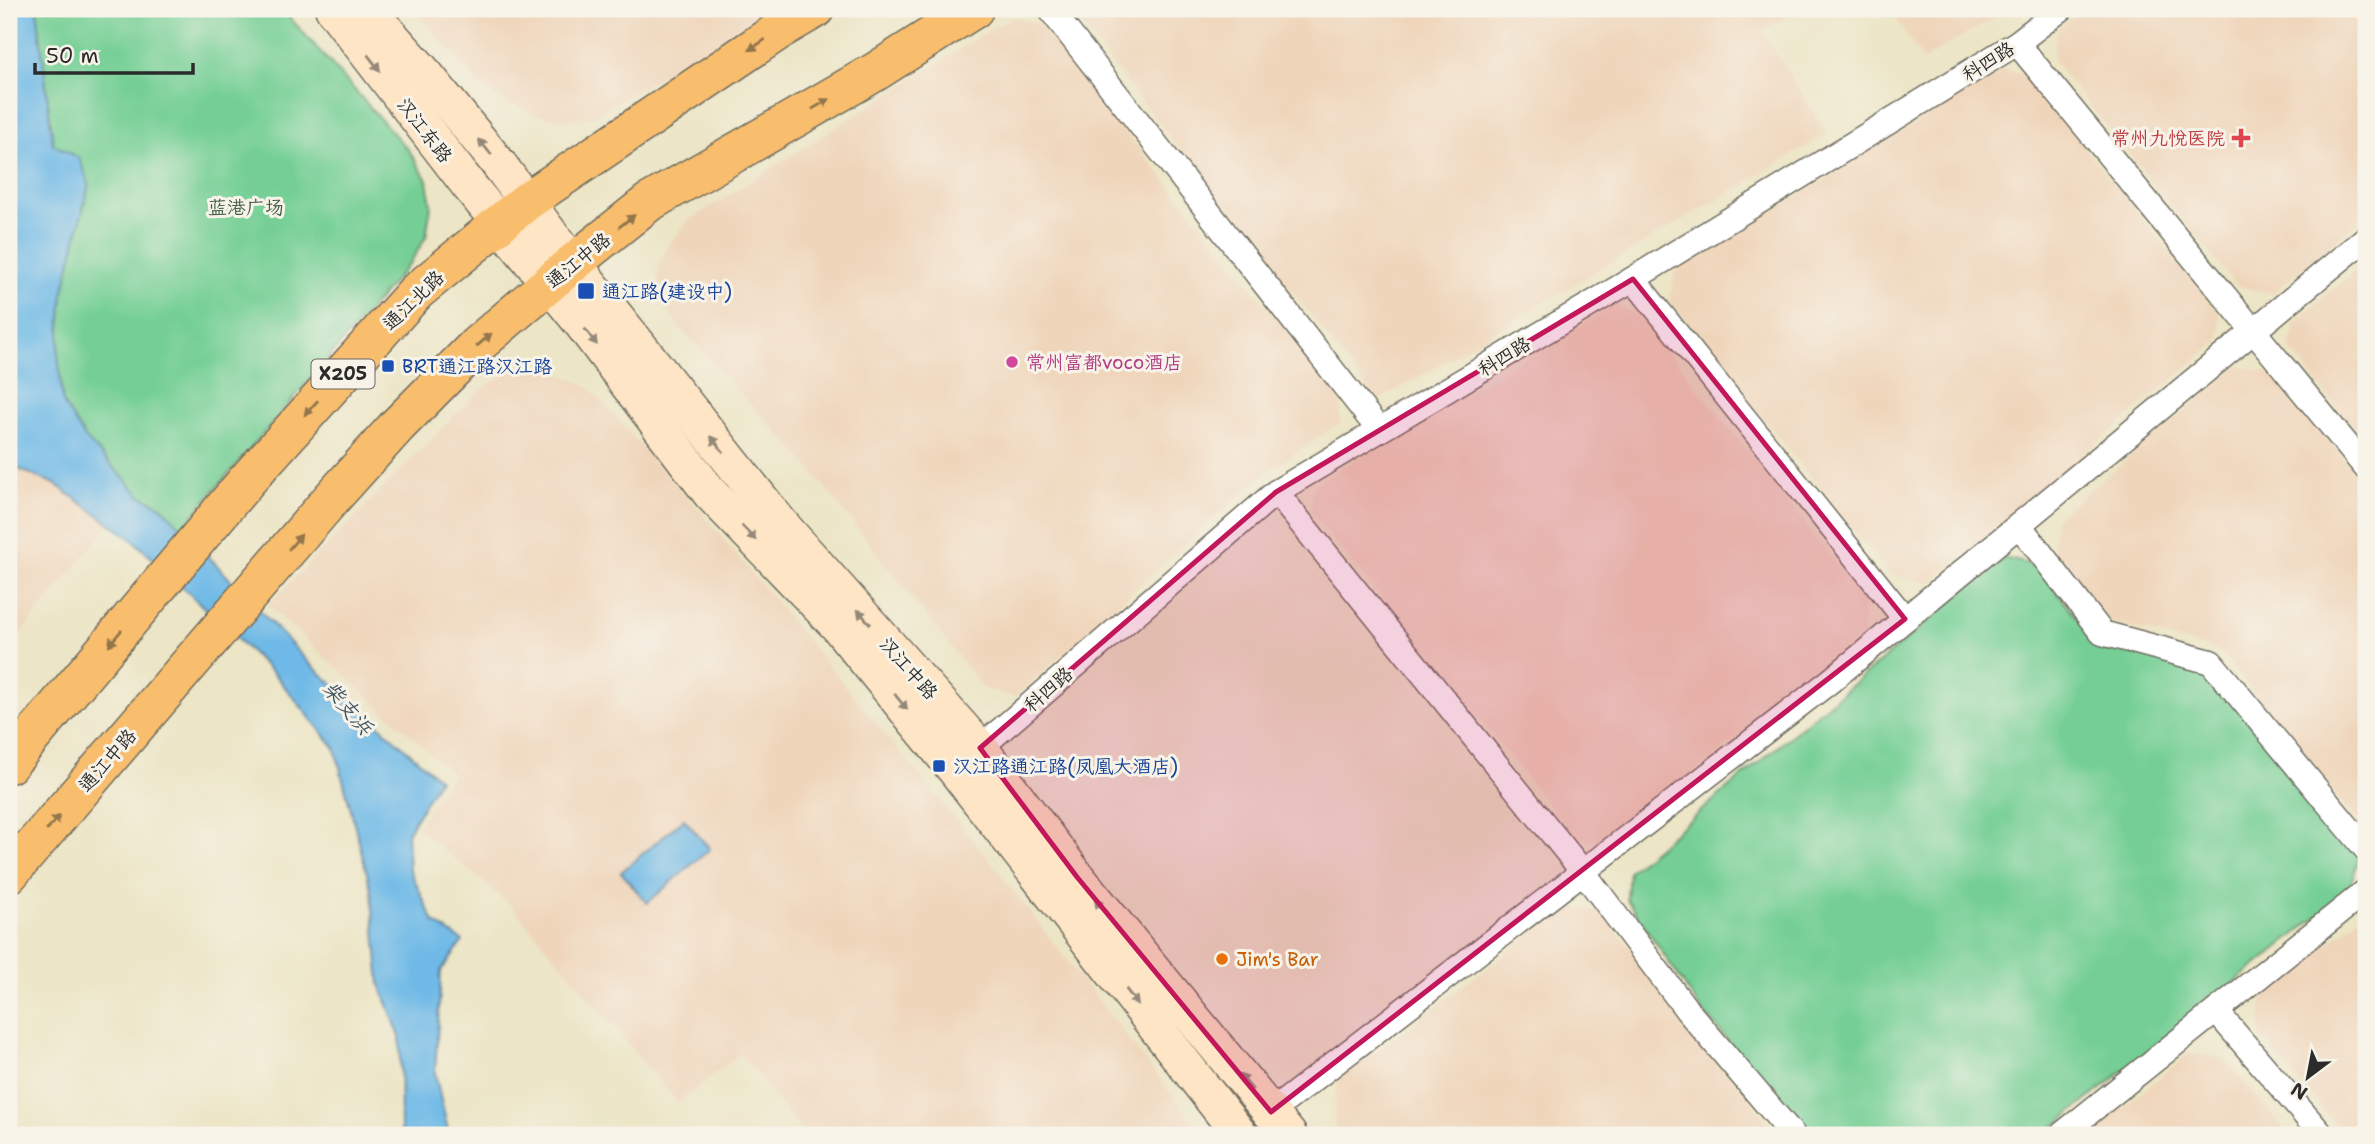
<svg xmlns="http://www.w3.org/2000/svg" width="2375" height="1144" viewBox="0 0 2375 1144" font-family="'Shantell Sans','LXGW WenKai TC',sans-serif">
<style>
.built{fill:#efd6bb}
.green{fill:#75cf95;stroke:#507d60;stroke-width:2}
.water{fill:#6eb9e7;stroke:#4c7289;stroke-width:2}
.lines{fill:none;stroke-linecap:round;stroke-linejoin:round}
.street-casing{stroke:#6f6c61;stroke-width:27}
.secondary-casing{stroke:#6f6c61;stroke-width:38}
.primary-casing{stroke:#6f6c61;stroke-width:41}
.street{stroke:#fff;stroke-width:24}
.secondary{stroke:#fde5c5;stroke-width:35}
.primary{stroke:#f9be6d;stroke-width:38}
.oneway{fill:#92744c}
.oneway2{fill:#948878}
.marked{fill:#c2185b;fill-opacity:0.2;stroke:#c2185b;stroke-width:5;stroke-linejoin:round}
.health-dot{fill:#e0444e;stroke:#f7f3e8;stroke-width:2.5}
.transit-dot{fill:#1a4fb4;stroke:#f7f3e8;stroke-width:2.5}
.hotel-dot{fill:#d1479c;stroke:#f7f3e8;stroke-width:2.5}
.food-dot{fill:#e8710a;stroke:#f7f3e8;stroke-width:2.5}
.labels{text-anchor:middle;stroke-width:6;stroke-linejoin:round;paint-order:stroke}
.shield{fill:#f7f3e8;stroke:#686764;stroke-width:2}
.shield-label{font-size:18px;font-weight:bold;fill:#2b2b2b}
.street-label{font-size:19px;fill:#2b2b2b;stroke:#f7f3e8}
.health-label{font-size:19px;fill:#be3a42;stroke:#f7f3e8;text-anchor:end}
.park-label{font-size:19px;fill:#415c4b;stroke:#f7f3e8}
.transit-label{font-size:19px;fill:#164399;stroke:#f7f3e8;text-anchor:start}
.hotel-label{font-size:19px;fill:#b23c85;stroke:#f7f3e8;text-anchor:start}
.food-label{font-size:19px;fill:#c56008;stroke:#f7f3e8;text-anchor:start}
.water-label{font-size:21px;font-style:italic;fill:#3f5663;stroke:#f7f3e8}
</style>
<rect width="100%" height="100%" fill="#f7f3e8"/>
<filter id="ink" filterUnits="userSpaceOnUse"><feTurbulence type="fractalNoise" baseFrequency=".0143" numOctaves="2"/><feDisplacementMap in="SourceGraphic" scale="14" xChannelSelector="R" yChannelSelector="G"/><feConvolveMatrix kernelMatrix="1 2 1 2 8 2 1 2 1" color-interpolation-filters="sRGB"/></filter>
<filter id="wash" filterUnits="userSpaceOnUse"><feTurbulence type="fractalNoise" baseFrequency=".00686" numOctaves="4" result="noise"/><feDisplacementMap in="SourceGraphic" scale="28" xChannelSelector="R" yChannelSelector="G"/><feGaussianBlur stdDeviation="1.57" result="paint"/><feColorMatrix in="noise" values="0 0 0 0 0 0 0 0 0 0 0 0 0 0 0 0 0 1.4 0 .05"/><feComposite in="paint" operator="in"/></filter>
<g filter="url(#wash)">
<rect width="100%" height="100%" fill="#ece5c6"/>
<g class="built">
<path d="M413 9H772L594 116 566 120 539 115 513 105 483 88Z"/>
<path d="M1073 9H1801L1762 31 1827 134 1378 401 1072 13Z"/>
<path d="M1890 9H2009L1923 60Z"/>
<path d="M2082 9H2366V215L2273 293 2237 286 2053 61 2056 29Z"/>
<path d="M1013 16 1039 24 1341 398 1340 423 1261 476 1015 697 983 688 806 463 679 327 658 296V267L669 244 688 221Z"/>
<path d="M2003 70 2024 74 2220 314 2219 341 1930 583 1890 575 1669 302 1675 271Z"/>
<path d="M2366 262V443L2290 349 2296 320Z"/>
<path d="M1614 305 1639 314 1865 599 1862 636 1606 844 1575 837 1310 511 1314 484Z"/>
<path d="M547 366 588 387 699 510 990 861 1203 1135H805L740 1053 678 1103 512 906 417 827 453 774 268 605 478 392 511 370Z"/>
<path d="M2239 366 2274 374 2366 486V832L2220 651 2110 622 2053 550 2056 518Z"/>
<path d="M9 465 55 484 110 524 9 648Z"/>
<path d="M1569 906 1602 913 1778 1135H1342L1334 1125 1337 1081Z"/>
<path d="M2366 912V1135H2344L2260 1036 2263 997Z"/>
<path d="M2190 1053 2224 1059 2289 1135H2088Z"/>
</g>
<g class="green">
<path d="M37 9H282L410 152 427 180 431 205 426 237 410 263 182 528 161 506 141 496 85 438 63 403 58 355 63 294 89 184 78 158 53 144Z"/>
<path d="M2004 558 2037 566 2095 641 2205 670 2360 854 2348 892 2043 1135H1808L1699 1007 1627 900 1629 871Z"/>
</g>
<g class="water">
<path d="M9 9H37L53 144 79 158 89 184 63 294 58 355 63 403 85 438 141 496 161 506 309 663 439 779 407 833 409 869 434 922 463 941 441 971 435 1073 449 1135H401L400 1037 380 984 371 889 335 748 275 675 133 540 55 484 9 465Z"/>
<path d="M684 819 710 849 647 903 621 872Z"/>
</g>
</g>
<g filter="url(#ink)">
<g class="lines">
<defs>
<g id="street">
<path d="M1050 9 1379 430"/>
<path d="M2017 43 2366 468"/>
<path d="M1633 279 1905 619"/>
<path d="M1276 492 1584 873 1687 1010 1793 1135"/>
<path d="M2019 525 2102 633 2211 662 2366 849"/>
<path d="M980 748 1276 492 1633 279 2017 43 2061 9"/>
<path d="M2216 1011 2322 1135"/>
<path d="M1271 1112 1829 682 2366 238"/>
<path d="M2061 1135 2366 891"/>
</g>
<g id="secondary">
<path d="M333 9 470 187 582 324 710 493 837 625 956 771 1240 1135"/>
<path d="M367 9 427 76 498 163 552 236 780 523 980 748 1077 877 1289 1135"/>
</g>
<g id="primary">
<path d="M9 764 248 479 416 292 527 201 784 27 815 9"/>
<path d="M9 874 332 498 397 426 477 345 573 263 648 203 875 72 974 9"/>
</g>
</defs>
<use href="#street" class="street-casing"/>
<use href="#secondary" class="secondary-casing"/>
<use href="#primary" class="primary-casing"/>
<use href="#street" class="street"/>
<use href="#secondary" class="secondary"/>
<use href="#primary" class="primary"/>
</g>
<defs><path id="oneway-solid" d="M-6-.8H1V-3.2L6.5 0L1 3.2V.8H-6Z" transform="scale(1.75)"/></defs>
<g class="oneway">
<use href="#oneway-solid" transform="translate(757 45) rotate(146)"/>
<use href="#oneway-solid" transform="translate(821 104) rotate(-30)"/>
<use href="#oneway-solid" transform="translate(627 221) rotate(-38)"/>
<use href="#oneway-solid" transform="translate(484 340) rotate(-41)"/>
<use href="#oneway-solid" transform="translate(311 408) rotate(132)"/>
<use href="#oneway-solid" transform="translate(295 542) rotate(-49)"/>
<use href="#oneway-solid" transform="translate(115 638) rotate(130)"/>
<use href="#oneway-solid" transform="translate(53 823) rotate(-49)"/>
</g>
<g class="oneway2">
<use href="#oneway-solid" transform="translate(374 63) rotate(52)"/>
<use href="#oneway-solid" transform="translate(485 147) rotate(-129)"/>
<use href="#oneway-solid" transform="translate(591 337) rotate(53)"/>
<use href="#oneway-solid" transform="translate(717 444) rotate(-129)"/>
<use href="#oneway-solid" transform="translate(749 533) rotate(46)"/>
<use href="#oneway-solid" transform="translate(864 617) rotate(-132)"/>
<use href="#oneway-solid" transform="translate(901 702) rotate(51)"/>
<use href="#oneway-solid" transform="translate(1101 907) rotate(-130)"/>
<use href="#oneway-solid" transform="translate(1132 997) rotate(52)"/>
<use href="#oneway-solid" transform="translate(1246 1082) rotate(-130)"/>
</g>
</g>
<path class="marked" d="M1633 279 1905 619 1271 1112 1077 877 980 748 1276 492Z"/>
<path class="health-dot" d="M2237.5 127.5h7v7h7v7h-7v7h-7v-7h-7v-7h7z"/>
<g class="transit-dot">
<rect x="577" y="282" width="18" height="18" rx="3.5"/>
<rect x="381" y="359" width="14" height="14" rx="3.5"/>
<rect x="932" y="759" width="14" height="14" rx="3.5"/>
</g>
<circle class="hotel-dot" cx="1012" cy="362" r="7"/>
<circle class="food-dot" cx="1222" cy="959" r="7"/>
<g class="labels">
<rect class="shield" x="311.5" y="359.5" width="63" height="29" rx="5"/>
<g class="shield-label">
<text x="343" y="380">X205</text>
</g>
<g class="street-label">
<text transform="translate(1988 61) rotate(-32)" y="7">科四路</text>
<text transform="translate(425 130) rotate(52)" y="7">汉江东路</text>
<text transform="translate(578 260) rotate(-39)" y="7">通江中路</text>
<text transform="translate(413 300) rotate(-44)" y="7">通江北路</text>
<text transform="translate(1504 356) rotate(-31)" y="7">科四路</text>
<text transform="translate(909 668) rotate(48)" y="7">汉江中路</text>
<text transform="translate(1048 689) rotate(-41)" y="7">科四路</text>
<text transform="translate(107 760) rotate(-49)" y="7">通江中路</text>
</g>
<g class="health-label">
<text x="2225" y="145">常州九悦医院</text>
</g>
<g class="park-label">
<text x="246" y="214">蓝港广场</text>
</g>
<g class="transit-label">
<text x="602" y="298">通江路(建设中)</text>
<text x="402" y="373">BRT通江路汉江路</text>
<text x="953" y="773">汉江路通江路(凤凰大酒店)</text>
</g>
<g class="hotel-label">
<text x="1026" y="369">常州富都voco酒店</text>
</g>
<g class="food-label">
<text x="1236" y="966">Jim's Bar</text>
</g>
<g class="water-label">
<text transform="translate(348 708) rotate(49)" y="7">柴支浜</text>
</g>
</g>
<rect width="2375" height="1144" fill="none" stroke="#f7f3e8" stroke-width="35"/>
<g transform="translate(2308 1077) rotate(212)" stroke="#f7f3e8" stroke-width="5" paint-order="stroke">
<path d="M0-5L12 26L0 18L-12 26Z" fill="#2b2b2b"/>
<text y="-10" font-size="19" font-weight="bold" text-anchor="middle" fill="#2b2b2b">N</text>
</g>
<path d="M35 63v10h158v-10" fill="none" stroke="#2b2b2b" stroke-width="3.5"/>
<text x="46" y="63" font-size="21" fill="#2b2b2b" stroke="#f7f3e8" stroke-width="5" paint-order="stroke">50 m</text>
</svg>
